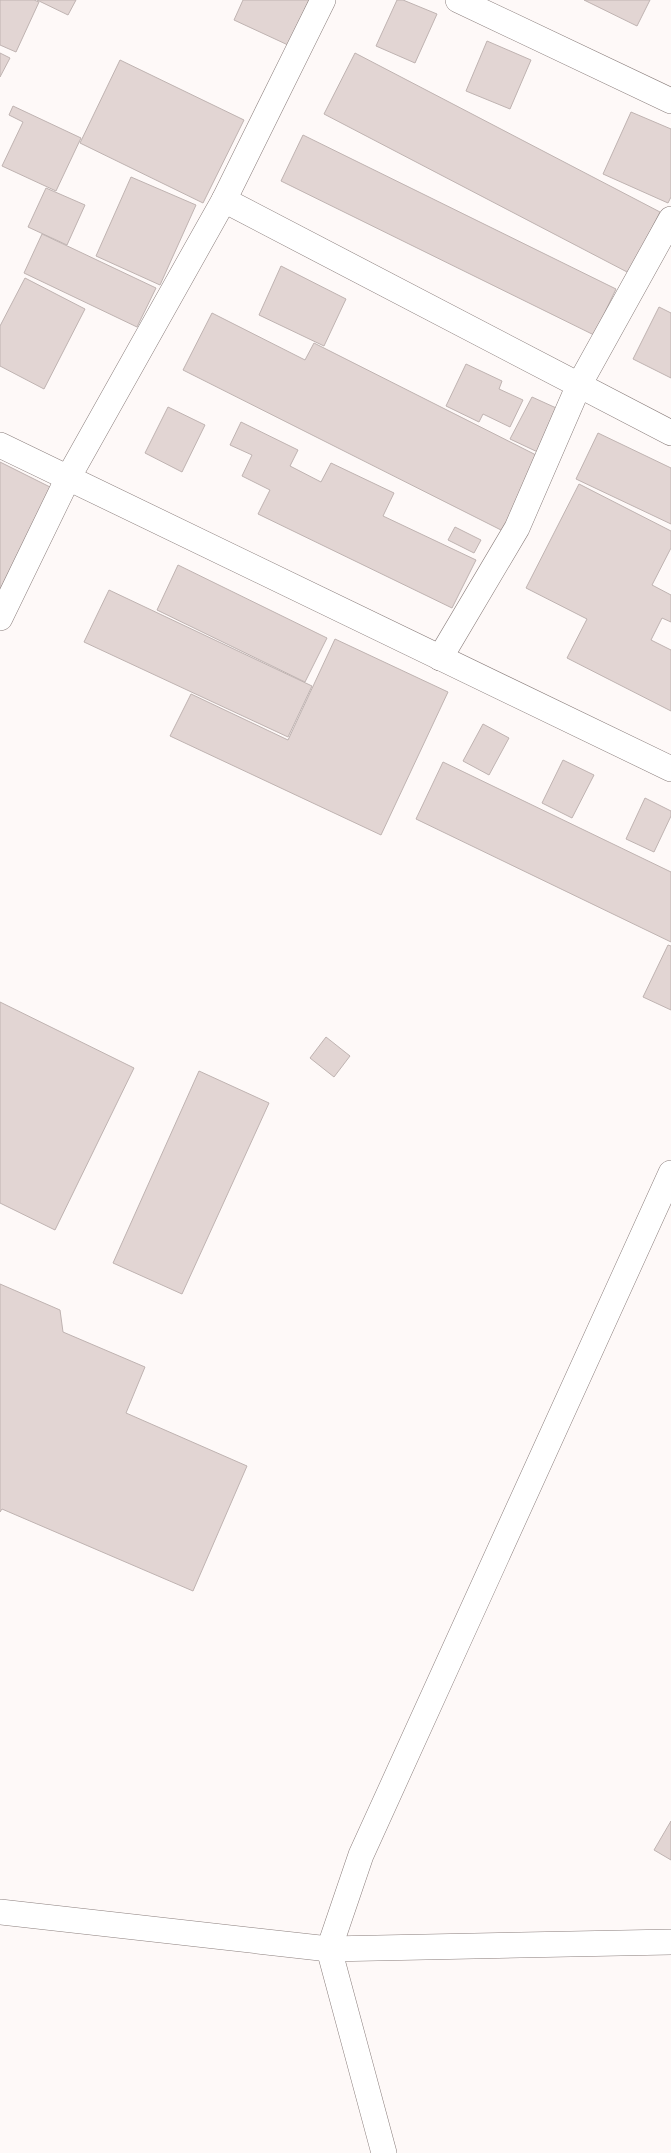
<svg xmlns="http://www.w3.org/2000/svg" width="671" height="2153" viewBox="0 0 671 2153" font-family="'Work Sans',sans-serif">
<style>
.building{fill:#e2d5d3;stroke:#bfb3b1}
.lines{fill:none;stroke-linecap:round;stroke-linejoin:round}
.street-casing{stroke:#8b7f7d;stroke-width:26}
.street{stroke:#fff;stroke-width:25}
</style>
<rect width="100%" height="100%" fill="#fef9f8"/>
<g class="building">
<path d="M0 0H34L39 2 16 52 0 45Z"/>
<path d="M37 0H76L68 15Z"/>
<path d="M243 0H309L288 45 234 20Z"/>
<path d="M397 0H403L437 14 415 63 376 46Z"/>
<path d="M584 0H650L637 26Z"/>
<path d="M487 41 531 60 510 109 466 91Z"/>
<path d="M0 53 10 58 0 77Z"/>
<path d="M355 53 660 212 629 273 324 114Z"/>
<path d="M120 60 244 120 203 203 80 143Z"/>
<path d="M13 106 81 138 56 191 2 166 23 122 9 115Z"/>
<path d="M631 112 671 129V197L668 203 603 174Z"/>
<path d="M303 135 616 289 594 335 281 181Z"/>
<path d="M131 177 196 205 160 285 96 256Z"/>
<path d="M46 188 85 205 67 245 28 227Z"/>
<path d="M42 234 156 288 137 327 24 273Z"/>
<path d="M281 266 346 299 324 346 259 315Z"/>
<path d="M25 278 85 309 44 389 0 366V326Z"/>
<path d="M659 307 671 313V378L633 359Z"/>
<path d="M212 313 305 360 314 343 540 457 503 531 183 370Z"/>
<path d="M466 364 502 381 499 389 523 400 510 427 483 414 479 422 446 406Z"/>
<path d="M532 397 565 412 544 455 510 439Z"/>
<path d="M168 407 205 425 182 472 145 453Z"/>
<path d="M241 422 298 450 290 466 321 482 331 463 394 493 383 516 476 560 452 608 258 514 270 490 242 476 252 455 230 445Z"/>
<path d="M598 433 671 468V524L576 479Z"/>
<path d="M0 462 56 490 0 596Z"/>
<path d="M579 484 671 531V548L652 585 671 595V622L662 618 651 640 671 650V711L567 658 587 619 526 588Z"/>
<path d="M455 527 481 540 474 553 448 540Z"/>
<path d="M178 565 327 638 305 682 157 610Z"/>
<path d="M109 590 312 686 288 737 84 642Z"/>
<path d="M335 639 448 692 381 835 170 736 191 694 288 740Z"/>
<path d="M483 724 509 738 489 775 463 761Z"/>
<path d="M563 760 594 775 572 818 542 803Z"/>
<path d="M443 762 671 872V942L416 819Z"/>
<path d="M645 798 671 811V816L654 852 626 839Z"/>
<path d="M668 945 671 946V1010L643 997Z"/>
<path d="M0 1002 134 1068 55 1230 0 1203Z"/>
<path d="M326 1037 350 1056 334 1077 310 1058Z"/>
<path d="M199 1071 269 1103 182 1294 113 1263Z"/>
<path d="M0 1284 60 1310 63 1332 145 1367 126 1413 247 1466 193 1591 2 1509 0 1512Z"/>
<path d="M671 1821V1860L654 1850Z"/>
</g>
<g class="lines">
<defs>
<g id="street">
<path d="M458 0 671 101"/>
<path d="M224 200 671 433"/>
<path d="M0 445 671 769"/>
<path d="M0 618 68 478 224 200 323 0"/>
<path d="M440 658 517 528 579 385 671 219"/>
<path d="M0 1912 329 1949 671 1942"/>
<path d="M384 2153 329 1949 361 1855 671 1173"/>
</g>
</defs>
<use href="#street" class="street-casing"/>
<use href="#street" class="street"/>
</g>
</svg>
